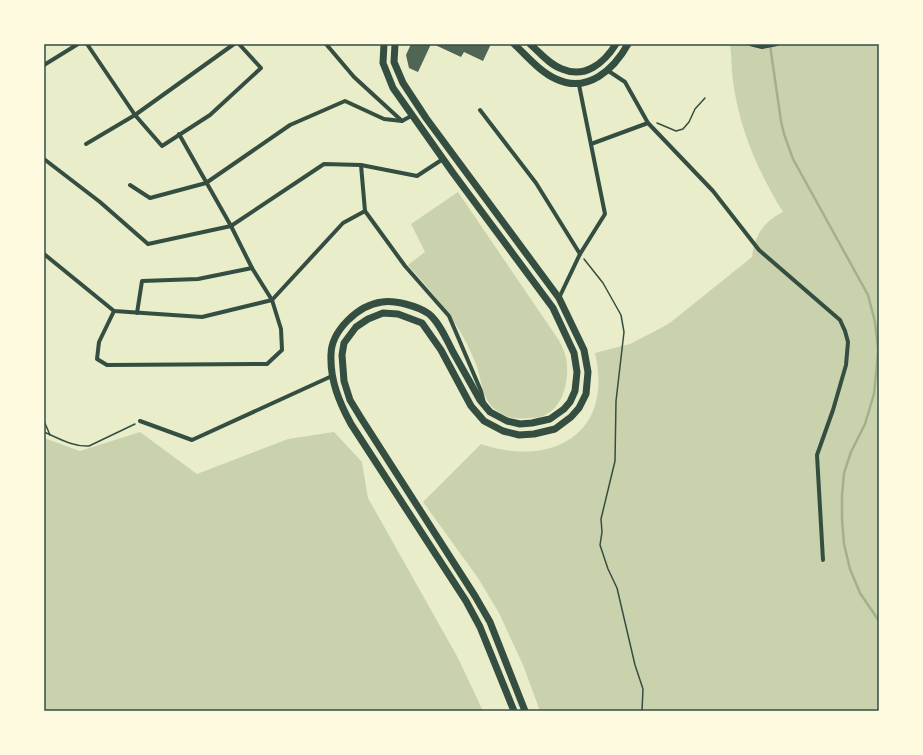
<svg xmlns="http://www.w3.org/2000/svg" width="923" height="755" viewBox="0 0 923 755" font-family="'Work Sans',sans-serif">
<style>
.green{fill:#cad2ad}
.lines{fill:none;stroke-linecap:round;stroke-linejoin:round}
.stream{stroke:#a3b18a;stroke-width:2.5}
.building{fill:#4f6655}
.path{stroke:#344e41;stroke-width:1.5}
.minor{stroke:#344e41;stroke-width:4}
.trunk{stroke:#344e41;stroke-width:7}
.neatline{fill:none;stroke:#344e41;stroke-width:1.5}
</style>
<rect width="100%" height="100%" fill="#e9edc9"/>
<g class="green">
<path d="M730 44H879V711H540L523 665 499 613 478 578 423 502 481 444C552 468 614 434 595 353L630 344 661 328 671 322 752 257C754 236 764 221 783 212 758 172 739 128 733 81 731 69 732 56 730 44Z"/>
<path d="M458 192 556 336C561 343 564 350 566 358 570 378 564 408 543 416 538 418 533 418 528 418 519 419 510 419 502 414 482 403 483 386 477 367 463 327 436 297 408 265L425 252 411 224Z"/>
<path d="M140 432 197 474 288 439 334 432 362 462 368 498 458 658 483 711H44V438L80 451Z"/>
</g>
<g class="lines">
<path class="stream" d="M770 45 781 121 784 134 793 159 868 295 875 322 878 349 877 363 874 394 865 424 851 452 844 473 842 495V519L844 544 850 569 860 593 879 621"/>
</g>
<g class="building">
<path d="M411 44H431L418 72 409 68 406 55Z"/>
<path d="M433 44H491L483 61 464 52 461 57Z"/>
</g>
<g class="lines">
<g class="path">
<path d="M657 123 676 131 683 129 689 122 695 109 705 98"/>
<path d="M584 259 603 283 621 315 624 332 616 401 615 461 601 519 602 532 600 545 608 569 617 588 635 665 643 689 642 711"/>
<path d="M44 421 50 435"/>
<path d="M44 432C58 438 73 447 89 446L135 424"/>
</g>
<g class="minor">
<path d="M87 44 135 115 162 146 210 115 261 68 239 44"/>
<path d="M326 44 354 77 402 121 411 116"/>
<path d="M750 44 762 47 777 44"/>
<path d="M44 65 78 44"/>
<path d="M607 70 625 82 648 123 713 191 759 250 840 320 845 331 848 342 846 365 833 410 817 455 823 560"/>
<path d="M480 110 536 183 580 254"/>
<path d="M86 144 135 115 234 44"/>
<path d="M591 144 648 123"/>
<path d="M44 159 100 202 148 244 231 226 324 164 361 165 417 176 443 159"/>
<path d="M361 165 365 211"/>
<path d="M130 185 150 198 206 183 290 125 345 101 384 119 402 121"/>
<path d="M44 254 114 311 202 317 272 300 343 223 365 211 405 266 449 316 481 391 484 403"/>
<path d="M559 298 580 254 605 214 579 85"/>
<path d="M114 311 99 342 97 359 107 365 267 364 282 350 281 329 272 300 252 268 231 226 179 134"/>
<path d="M137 313 142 281 198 279 252 268"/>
<path d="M140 421 192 440 332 376"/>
</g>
<g class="trunk">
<path d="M384 44 383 63 393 88 453 173 553 308 574 353 577 372 575 391 570 402 564 409 550 419 532 423 520 424 507 421 490 412 480 400C471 384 462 368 453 352 447 340 439 322 429 314 418 306 395 300 382 302 358 305 331 331 331 355 330 380 339 402 351 424L466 601 480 627 514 711"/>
<path d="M395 44 394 62 403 83 426 118 559 298 584 350 588 372 586 394 579 408 571 417 555 429 534 434 519 435 503 431 484 421 471 406 441 350 422 323 398 314 383 313 368 319 356 327 344 343 342 355 344 381 350 400 361 418 475 596 490 622 525 711"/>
<path d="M514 44C527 56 540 72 556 79 588 94 614 69 628 44"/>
<path d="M530 44C540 53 550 65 562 69 585 79 604 63 616 44"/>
</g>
</g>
<rect width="923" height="755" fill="none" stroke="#fefae0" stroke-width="90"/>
<rect x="45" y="45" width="833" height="665" class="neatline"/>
</svg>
